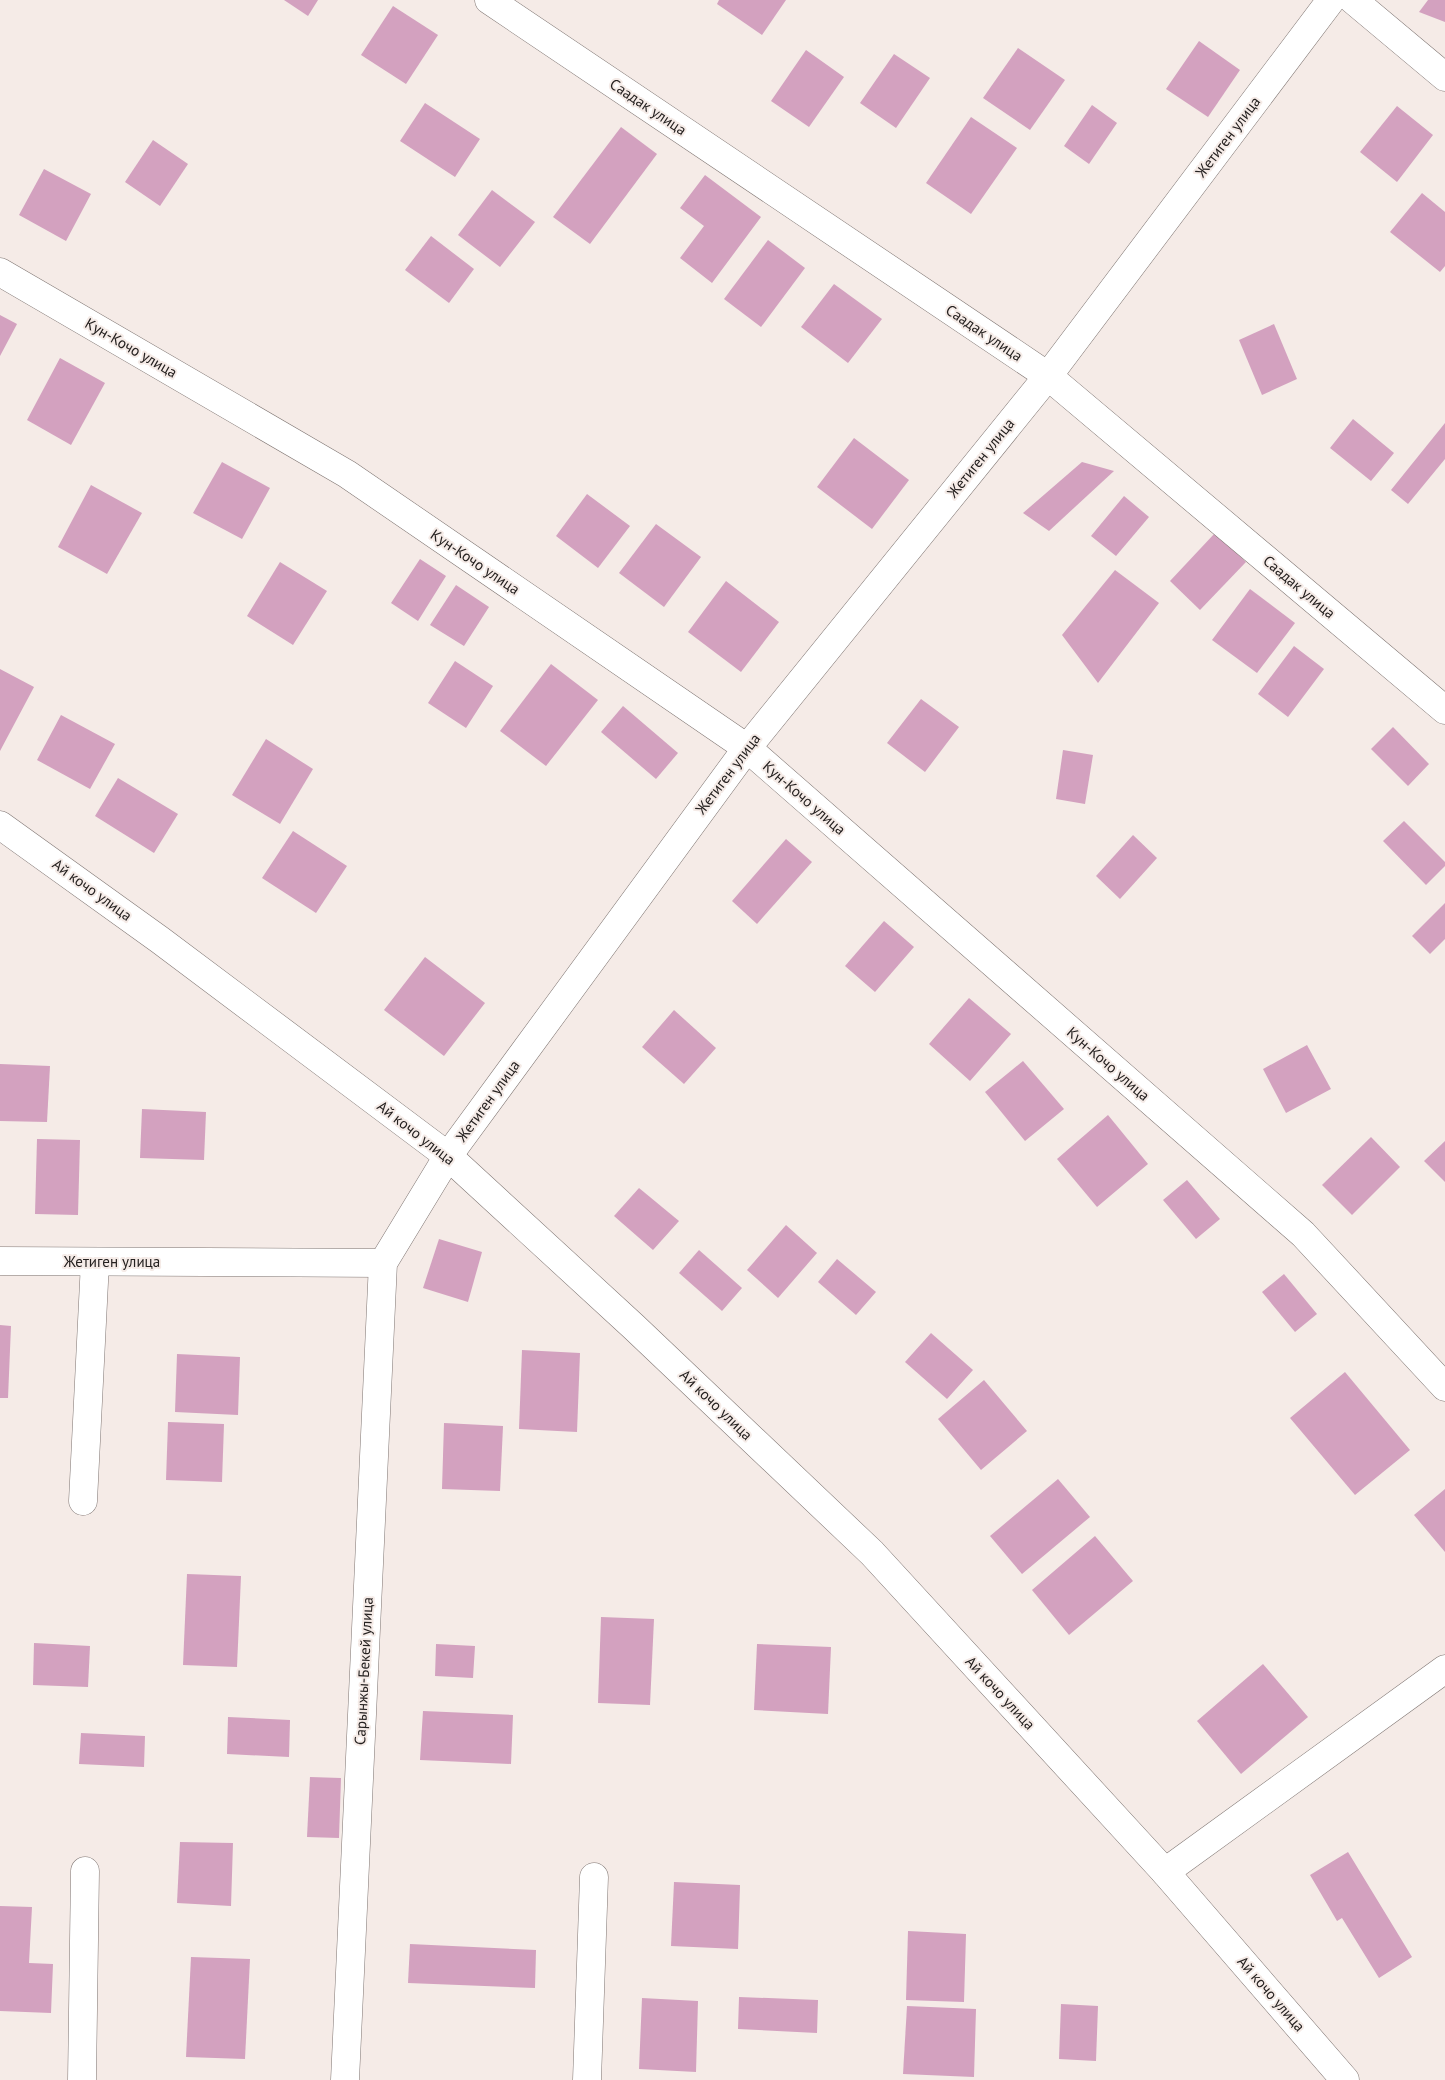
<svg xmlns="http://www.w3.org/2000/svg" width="1445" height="2080" viewBox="0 0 1445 2080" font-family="'PT Sans',sans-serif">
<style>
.building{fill:#d3a1bf}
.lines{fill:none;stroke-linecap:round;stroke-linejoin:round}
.minor-casing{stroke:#7f7572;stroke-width:29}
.minor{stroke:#fff;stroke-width:28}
.labels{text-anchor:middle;stroke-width:4;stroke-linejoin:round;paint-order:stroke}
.street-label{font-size:15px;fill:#252120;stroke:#f5ebe7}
</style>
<rect width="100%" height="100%" fill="#f5ebe7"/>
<g class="building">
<path d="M284 0H318L308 16Z"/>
<path d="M719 0H786L762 35 717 4Z"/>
<path d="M1428 0H1445V22L1419 12Z"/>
<path d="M393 6 438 35 406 84 361 55Z"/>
<path d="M1199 41 1240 70 1208 117 1166 89Z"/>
<path d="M1018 48 1065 80 1030 130 983 98Z"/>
<path d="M806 50 844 77 809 127 771 101Z"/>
<path d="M894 54 930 78 896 128 860 103Z"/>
<path d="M425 103 480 139 455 177 400 141Z"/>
<path d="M1092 105 1117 123 1089 164 1064 146Z"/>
<path d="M1397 106 1433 135 1397 182 1360 152Z"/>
<path d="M971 117 1017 148 971 214 926 183Z"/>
<path d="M621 127 657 154 590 244 553 217Z"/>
<path d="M153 140 188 164 160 206 125 182Z"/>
<path d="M44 169 91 194 66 241 19 215Z"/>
<path d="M705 175 761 217 712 283 680 258 704 226 680 208Z"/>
<path d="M492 190 535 222 500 267 458 235Z"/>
<path d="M1422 193 1445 212V266L1440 272 1390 232Z"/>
<path d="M431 236 474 269 449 303 405 270Z"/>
<path d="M768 240 805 268 761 327 724 299Z"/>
<path d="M834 284 882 319 848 363 801 327Z"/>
<path d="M0 315 17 324 0 356Z"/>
<path d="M1274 324 1297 379 1262 395 1239 340Z"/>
<path d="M60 358 105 383 71 445 27 420Z"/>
<path d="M1353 419 1394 453 1371 481 1330 448Z"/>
<path d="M1445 423V459L1408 504 1391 490Z"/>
<path d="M854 438 909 480 872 529 817 487Z"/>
<path d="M222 462 270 488 242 539 193 513Z"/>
<path d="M1082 462 1114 471 1049 531 1023 513Z"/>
<path d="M91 485 142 513 107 574 58 547Z"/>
<path d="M587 494 630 526 598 568 556 536Z"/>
<path d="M1124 496 1149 517 1116 556 1091 536Z"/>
<path d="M656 524 701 557 664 607 619 573Z"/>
<path d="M1215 533 1246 562 1200 610 1170 581Z"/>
<path d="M420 559 446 576 418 621 391 603Z"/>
<path d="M280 562 327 591 293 645 247 616Z"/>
<path d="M1115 570 1159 603 1098 683 1062 635Z"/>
<path d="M726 581 779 622 741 672 688 632Z"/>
<path d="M456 585 489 607 464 646 430 625Z"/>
<path d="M1250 589 1295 623 1257 673 1212 640Z"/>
<path d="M1294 646 1324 669 1288 717 1258 694Z"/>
<path d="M455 661 493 686 466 728 428 703Z"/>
<path d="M551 664 598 700 546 766 500 731Z"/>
<path d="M0 669 34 687 0 751Z"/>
<path d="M921 699 959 727 925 772 887 743Z"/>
<path d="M623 706 678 753 656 779 601 732Z"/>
<path d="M61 715 115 744 90 789 37 760Z"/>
<path d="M1393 727 1429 764 1408 786 1371 749Z"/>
<path d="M266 739 313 769 280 824 232 795Z"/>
<path d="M1063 750 1093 755 1085 804 1056 799Z"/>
<path d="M118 778 178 814 154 853 95 816Z"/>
<path d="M1404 821 1445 862V866L1426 885 1383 841Z"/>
<path d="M293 831 347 866 316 913 262 878Z"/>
<path d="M1133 835 1157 858 1120 899 1096 876Z"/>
<path d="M786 839 812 862 757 924 732 901Z"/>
<path d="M1445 903V939L1430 954 1412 936Z"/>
<path d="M884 921 914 947 875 992 845 966Z"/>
<path d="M425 957 485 1003 444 1056 384 1010Z"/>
<path d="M969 998 1011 1034 970 1081 929 1044Z"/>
<path d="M674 1010 716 1048 684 1084 642 1047Z"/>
<path d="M1307 1045 1331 1089 1286 1113 1263 1069Z"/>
<path d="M1023 1061 1064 1109 1025 1141 985 1092Z"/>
<path d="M0 1064 50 1066 47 1122 0 1121Z"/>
<path d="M142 1109 206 1112 204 1160 140 1158Z"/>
<path d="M1108 1115 1148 1164 1097 1207 1057 1159Z"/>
<path d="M1371 1137 1400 1167 1352 1215 1322 1185Z"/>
<path d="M37 1139 80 1140 78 1215 35 1214Z"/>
<path d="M1445 1141V1182L1424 1161Z"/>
<path d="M1187 1180 1220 1219 1196 1239 1163 1200Z"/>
<path d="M639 1188 679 1221 653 1250 614 1216Z"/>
<path d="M786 1225 817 1253 778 1298 747 1270Z"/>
<path d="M439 1239 482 1252 468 1302 423 1288Z"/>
<path d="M699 1250 742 1288 722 1311 679 1273Z"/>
<path d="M837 1259 876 1292 856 1315 818 1282Z"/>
<path d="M1284 1274 1317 1314 1295 1332 1262 1292Z"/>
<path d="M0 1325 11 1326 8 1398H0Z"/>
<path d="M931 1333 973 1370 947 1399 905 1362Z"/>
<path d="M522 1350 580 1353 577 1432 519 1429Z"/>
<path d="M177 1354 240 1357 238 1415 175 1412Z"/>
<path d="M1345 1372 1410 1450 1355 1495 1290 1418Z"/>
<path d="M984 1380 1027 1431 981 1470 938 1419Z"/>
<path d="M168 1422 224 1424 222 1482 166 1480Z"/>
<path d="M444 1423 503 1426 500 1491 442 1489Z"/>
<path d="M1058 1479 1090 1517 1022 1574 990 1536Z"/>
<path d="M1445 1489V1552L1414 1515Z"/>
<path d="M1095 1536 1133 1581 1069 1635 1032 1590Z"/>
<path d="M187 1574 241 1576 237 1667 183 1665Z"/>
<path d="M601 1617 654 1619 650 1705 598 1703Z"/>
<path d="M34 1643 90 1646 88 1687 33 1685Z"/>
<path d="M436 1644 475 1646 473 1678 435 1676Z"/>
<path d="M757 1644 831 1647 828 1714 754 1710Z"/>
<path d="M1263 1664 1308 1717 1241 1774 1197 1721Z"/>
<path d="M423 1711 513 1715 511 1764 420 1760Z"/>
<path d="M228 1717 290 1720 289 1757 227 1754Z"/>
<path d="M81 1733 145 1736 144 1767 79 1764Z"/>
<path d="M310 1777 341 1778 339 1838 307 1837Z"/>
<path d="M180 1842 233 1843 231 1906 177 1903Z"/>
<path d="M1348 1852 1412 1957 1379 1978 1342 1918 1337 1921 1310 1875Z"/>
<path d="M674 1882 740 1885 738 1949 671 1946Z"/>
<path d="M0 1906 32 1907 29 1963 53 1964 51 2013 0 2011Z"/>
<path d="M908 1931 966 1934 964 2002 906 2000Z"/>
<path d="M410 1944 536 1950 535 1988 408 1983Z"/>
<path d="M191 1957 250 1959 245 2059 186 2057Z"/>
<path d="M739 1997 818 2000 817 2033 738 2029Z"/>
<path d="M642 1998 698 2001 696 2072 639 2069Z"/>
<path d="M1061 2004 1098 2006 1096 2061 1059 2059Z"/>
<path d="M907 2006 976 2009 974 2077 903 2074Z"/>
</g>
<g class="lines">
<defs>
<g id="minor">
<path d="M489 0 1048 376 1445 710"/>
<path d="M1353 0 1445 77"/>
<path d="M0 272 347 474 747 748 1303 1234 1445 1387"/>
<path d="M0 825 160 940 448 1156 634 1327 872 1553 1165 1872 1345 2080"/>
<path d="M0 1261 383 1263"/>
<path d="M83 1501 95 1262"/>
<path d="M1165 1872 1445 1669"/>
<path d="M82 2080 85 1871"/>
<path d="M345 2080 383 1263 448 1156 747 748 1048 376 1331 0"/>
<path d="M587 2080 594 1877"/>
</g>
</defs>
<use href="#minor" class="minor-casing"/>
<use href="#minor" class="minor"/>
</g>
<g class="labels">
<g class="street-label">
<text transform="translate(648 107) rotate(34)" y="5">Саадак улица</text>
<text transform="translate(1228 137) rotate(-53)" y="5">Жетиген улица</text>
<text transform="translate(984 333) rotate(34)" y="5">Саадак улица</text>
<text transform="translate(131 348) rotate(30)" y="5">Кун-Кочо улица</text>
<text transform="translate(981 458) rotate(-51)" y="5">Жетиген улица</text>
<text transform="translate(475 562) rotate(34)" y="5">Кун-Кочо улица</text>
<text transform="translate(1299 587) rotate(40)" y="5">Саадак улица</text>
<text transform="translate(728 774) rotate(-53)" y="5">Жетиген улица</text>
<text transform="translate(804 798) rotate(41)" y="5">Кун-Кочо улица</text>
<text transform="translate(92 890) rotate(36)" y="5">Ай кочо улица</text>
<text transform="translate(1108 1064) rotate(41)" y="5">Кун-Кочо улица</text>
<text transform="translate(488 1101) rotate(-54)" y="5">Жетиген улица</text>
<text transform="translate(416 1133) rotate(38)" y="5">Ай кочо улица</text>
<text x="112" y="1267">Жетиген улица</text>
<text transform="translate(716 1405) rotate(44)" y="5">Ай кочо улица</text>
<text transform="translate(364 1671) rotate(-87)" y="5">Сарынжы-Бекей улица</text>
<text transform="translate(1000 1693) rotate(47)" y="5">Ай кочо улица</text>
<text transform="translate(1271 1994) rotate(49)" y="5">Ай кочо улица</text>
</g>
</g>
</svg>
